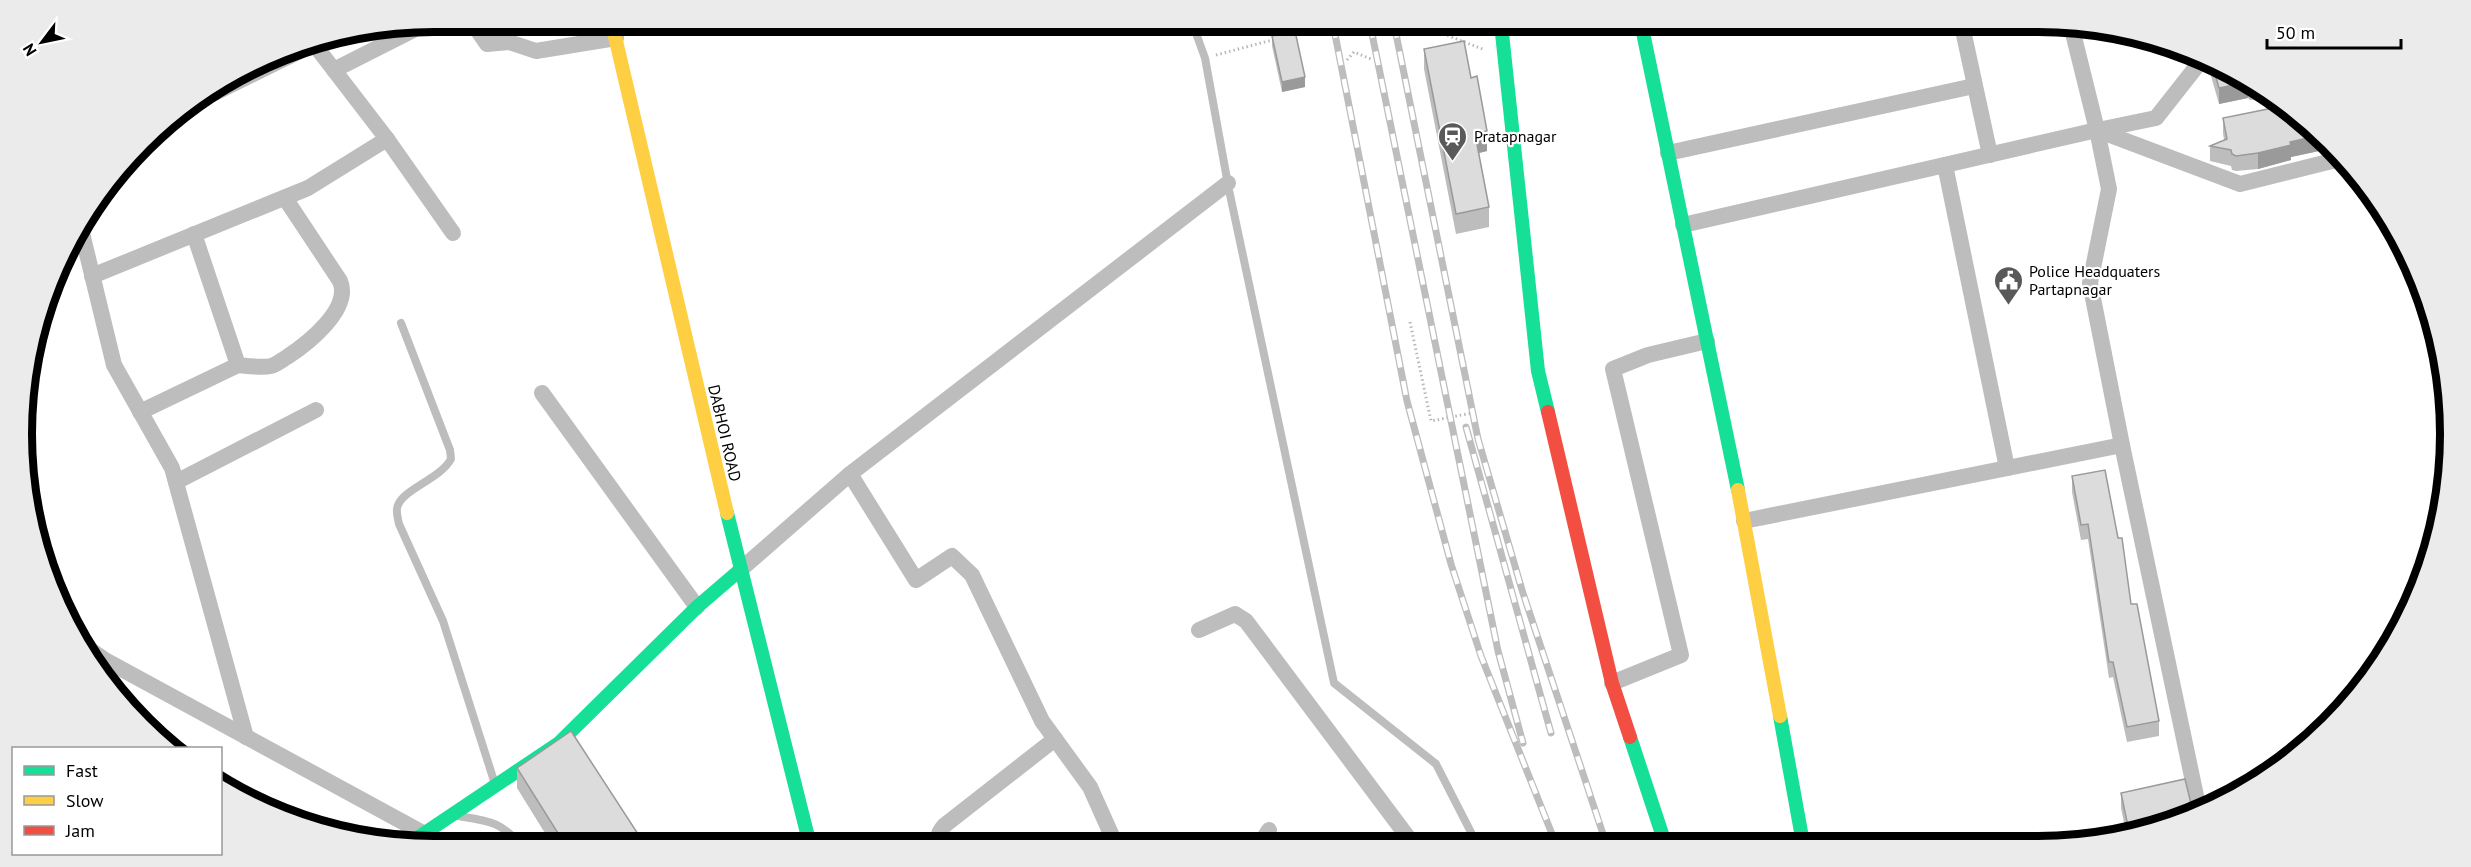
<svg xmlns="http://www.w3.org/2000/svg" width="2471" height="867" viewBox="0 0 2471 867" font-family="'PT Sans',sans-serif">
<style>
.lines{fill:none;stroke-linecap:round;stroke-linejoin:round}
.path{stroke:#b8b8b8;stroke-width:3;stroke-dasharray:1.5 3;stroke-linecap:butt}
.lane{stroke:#bdbdbd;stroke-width:8}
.street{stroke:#bdbdbd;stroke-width:16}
.fast{stroke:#16e098;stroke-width:14}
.slow{stroke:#ffcf43;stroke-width:14}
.jam{stroke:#f24e42;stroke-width:14}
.rail-casing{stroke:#bdbdbd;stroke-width:7}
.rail{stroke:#fff;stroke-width:4.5;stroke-dasharray:14;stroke-linecap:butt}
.wall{fill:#bdbdbd}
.shaded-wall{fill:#9a9a9a}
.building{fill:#dcdcdc;stroke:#9a9a9a;stroke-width:1.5}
.labels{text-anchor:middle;stroke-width:4.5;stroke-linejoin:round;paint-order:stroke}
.poi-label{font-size:16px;fill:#000;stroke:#fff;text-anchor:start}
.street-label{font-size:16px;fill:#000;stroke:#fff}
.rim{fill:none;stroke:#000;stroke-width:8}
</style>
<rect width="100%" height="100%" fill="#fff"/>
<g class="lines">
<g class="path">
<path d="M1418 24 1485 50"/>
<path d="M1216 55 1276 39"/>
<path d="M1347 60 1354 52 1371 59"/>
<path d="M1410 322 1431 421 1472 413"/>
</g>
<g class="lane">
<path d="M1193 25 1205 58 1229 190 1334 683 1436 764 1477 844"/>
<path d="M401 323 450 450 451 459C441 478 404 489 398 505 395 511 398 518 399 524L443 621 494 781"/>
<path d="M458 816C490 821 500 821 522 846"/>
</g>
<g class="street">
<path d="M1961 21 1990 155"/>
<path d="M2071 25 2097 130 2109 189 2090 283 2122 445 2199 810"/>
<path d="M476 28 487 44 509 42 536 51 616 38"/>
<path d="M334 70 415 29"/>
<path d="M192 104 314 44V41"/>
<path d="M2098 130 2156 118 2204 57"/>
<path d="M387 139 453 233"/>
<path d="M1668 153 1974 86"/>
<path d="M1945 165 2007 468"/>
<path d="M80 225 114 365 172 468 246 737"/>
<path d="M1683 225 2097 130 2240 184 2344 158"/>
<path d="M194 234 238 365C248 366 261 368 271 366 276 365 282 360 287 357 307 344 352 309 340 281L285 198"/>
<path d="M92 276 308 188 387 139 314 44"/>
<path d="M542 393 697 607"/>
<path d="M140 412 238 365"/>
<path d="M850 474 916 580 952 556 972 575 1042 721 1090 787 1116 845"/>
<path d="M176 482 316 410"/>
<path d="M1744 521 2122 445"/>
<path d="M740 570 850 474 1228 183"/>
<path d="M1199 630 1235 614 1246 621 1413 844"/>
<path d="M82 644 105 660 423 833"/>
<path d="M1612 683 1681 655 1613 369 1648 355 1707 341"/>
<path d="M1260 844 1269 830"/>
<path d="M940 845C937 836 939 831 945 825L1055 739"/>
</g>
<g class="fast">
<path d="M1641 23 1738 490"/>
<path d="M1501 24 1538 371 1548 412"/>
<path d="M727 513 810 845"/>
<path d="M1780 716 1803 843"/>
<path d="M1630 737 1665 843"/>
<path d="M410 843 559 743 697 607 740 570"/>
</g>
<g class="slow">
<path d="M613 28 727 513"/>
<path d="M1738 490 1780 716"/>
</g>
<path class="jam" d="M1548 412 1612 683 1630 737"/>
<defs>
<g id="rail">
<path d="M1333 24 1407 401 1451 564 1481 656 1556 844"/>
<path d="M1370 24 1498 651 1523 743"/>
<path d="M1394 24 1478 439 1522 590 1606 843"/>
<path d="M1466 427 1551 733"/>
</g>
</defs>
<use href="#rail" class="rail-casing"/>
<use href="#rail" class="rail"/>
</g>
<g class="wall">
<path d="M1272 36 1305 87 1282 92 1272 46Z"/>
<path d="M1424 49 1487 151 1479 153 1489 207V227L1456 234 1424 69Z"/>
<path d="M2211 60 2220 63 2274 98 2250 100 2248 98 2219 104 2211 76Z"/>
<path d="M2292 110 2333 148 2291 157V160L2258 169 2236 171 2232 170 2231 166 2210 161V146L2224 140 2223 133V118L2284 112Z"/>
<path d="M2072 476 2131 604 2159 721V736L2127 742 2113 677 2109 678 2088 539 2081 540 2072 492Z"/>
<path d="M517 768 638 846H553L517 788Z"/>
<path d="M2121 793 2193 812 2126 832 2121 808Z"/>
</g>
<g class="shaded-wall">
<path d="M1305 77V87L1282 92V82Z"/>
<path d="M2248 82V98L2219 104V88Z"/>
<path d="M1487 131V151L1475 154V134Z"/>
<path d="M2320 135 2333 148 2291 157V160L2258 169V153L2290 142Z"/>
<path d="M638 834V846H618Z"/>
</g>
<g class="building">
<path d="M1295 31 1305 77 1282 82 1272 36Z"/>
<path d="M1464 41 1471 78 1477 76 1487 131 1475 134 1489 207 1456 214 1424 49Z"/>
<path d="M2211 60 2220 63 2254 84 2250 85 2248 82 2219 88Z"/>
<path d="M2283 106 2284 112 2292 110 2320 135 2290 142 2291 145 2258 153 2236 156 2232 154 2231 150 2210 146 2227 139 2223 118Z"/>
<path d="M2105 470 2118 538H2122L2131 604H2137L2159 721 2127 727 2113 662H2109L2088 524 2081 525 2072 476Z"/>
<path d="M571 731 638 834 618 846H566L517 768Z"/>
<path d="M2185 779 2193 812 2129 831 2121 793Z"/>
</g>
<defs>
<symbol id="station-pin" viewBox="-11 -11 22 30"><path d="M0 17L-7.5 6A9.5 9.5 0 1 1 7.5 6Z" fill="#595959" stroke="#fff"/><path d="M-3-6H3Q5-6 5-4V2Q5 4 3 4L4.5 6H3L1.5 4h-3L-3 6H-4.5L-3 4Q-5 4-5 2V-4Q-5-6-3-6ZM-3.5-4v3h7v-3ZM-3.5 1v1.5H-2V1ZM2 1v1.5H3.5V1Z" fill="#fff"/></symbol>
<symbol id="civic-pin" viewBox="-11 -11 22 30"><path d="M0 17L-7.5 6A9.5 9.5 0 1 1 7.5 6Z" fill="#595959" stroke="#fff"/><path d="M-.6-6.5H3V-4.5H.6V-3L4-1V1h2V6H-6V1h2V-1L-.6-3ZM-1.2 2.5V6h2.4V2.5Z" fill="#fff"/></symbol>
</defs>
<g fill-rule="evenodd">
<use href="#station-pin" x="1436" y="120" width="33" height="45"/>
<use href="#civic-pin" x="1992" y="264" width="33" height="45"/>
</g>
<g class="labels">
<g class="poi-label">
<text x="1474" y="142">Pratapnagar</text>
<text x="2029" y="277">Police Headquaters<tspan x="2029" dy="18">Partapnagar</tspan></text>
</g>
<g class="street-label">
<text transform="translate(725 433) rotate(77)" y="6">DABHOI ROAD</text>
</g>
</g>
<path d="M0 0H2471V867H0ZM434 32H2038A402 402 0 0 1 2440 434V434A402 402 0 0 1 2038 836H434A402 402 0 0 1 32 434V434A402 402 0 0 1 434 32Z" fill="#ebebeb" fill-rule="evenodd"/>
<path class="rim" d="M434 32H2038A402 402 0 0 1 2440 434V434A402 402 0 0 1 2038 836H434A402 402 0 0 1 32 434V434A402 402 0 0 1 434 32Z"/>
<rect x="12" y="747" width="210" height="108" fill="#ffffff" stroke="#999999" stroke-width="1.5"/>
<rect x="24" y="766" width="30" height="9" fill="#16e098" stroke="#999999" stroke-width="1.5"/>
<text x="66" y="777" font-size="18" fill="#000000">Fast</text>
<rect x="24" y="796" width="30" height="9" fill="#ffcf43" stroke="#999999" stroke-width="1.5"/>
<text x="66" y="807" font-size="18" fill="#000000">Slow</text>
<rect x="24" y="826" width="30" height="9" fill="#f24e42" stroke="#999999" stroke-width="1.5"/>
<text x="66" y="837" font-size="18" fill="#000000">Jam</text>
<g transform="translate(42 42) rotate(238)" stroke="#ffffff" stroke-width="4.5" paint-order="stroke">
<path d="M0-4.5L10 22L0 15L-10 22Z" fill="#000000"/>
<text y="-9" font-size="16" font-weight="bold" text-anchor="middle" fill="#000000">N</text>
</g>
<path d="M2267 39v9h134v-9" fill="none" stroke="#000000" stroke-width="3"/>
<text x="2276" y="39" font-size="18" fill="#000000" stroke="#ffffff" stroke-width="4.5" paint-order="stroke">50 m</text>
</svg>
